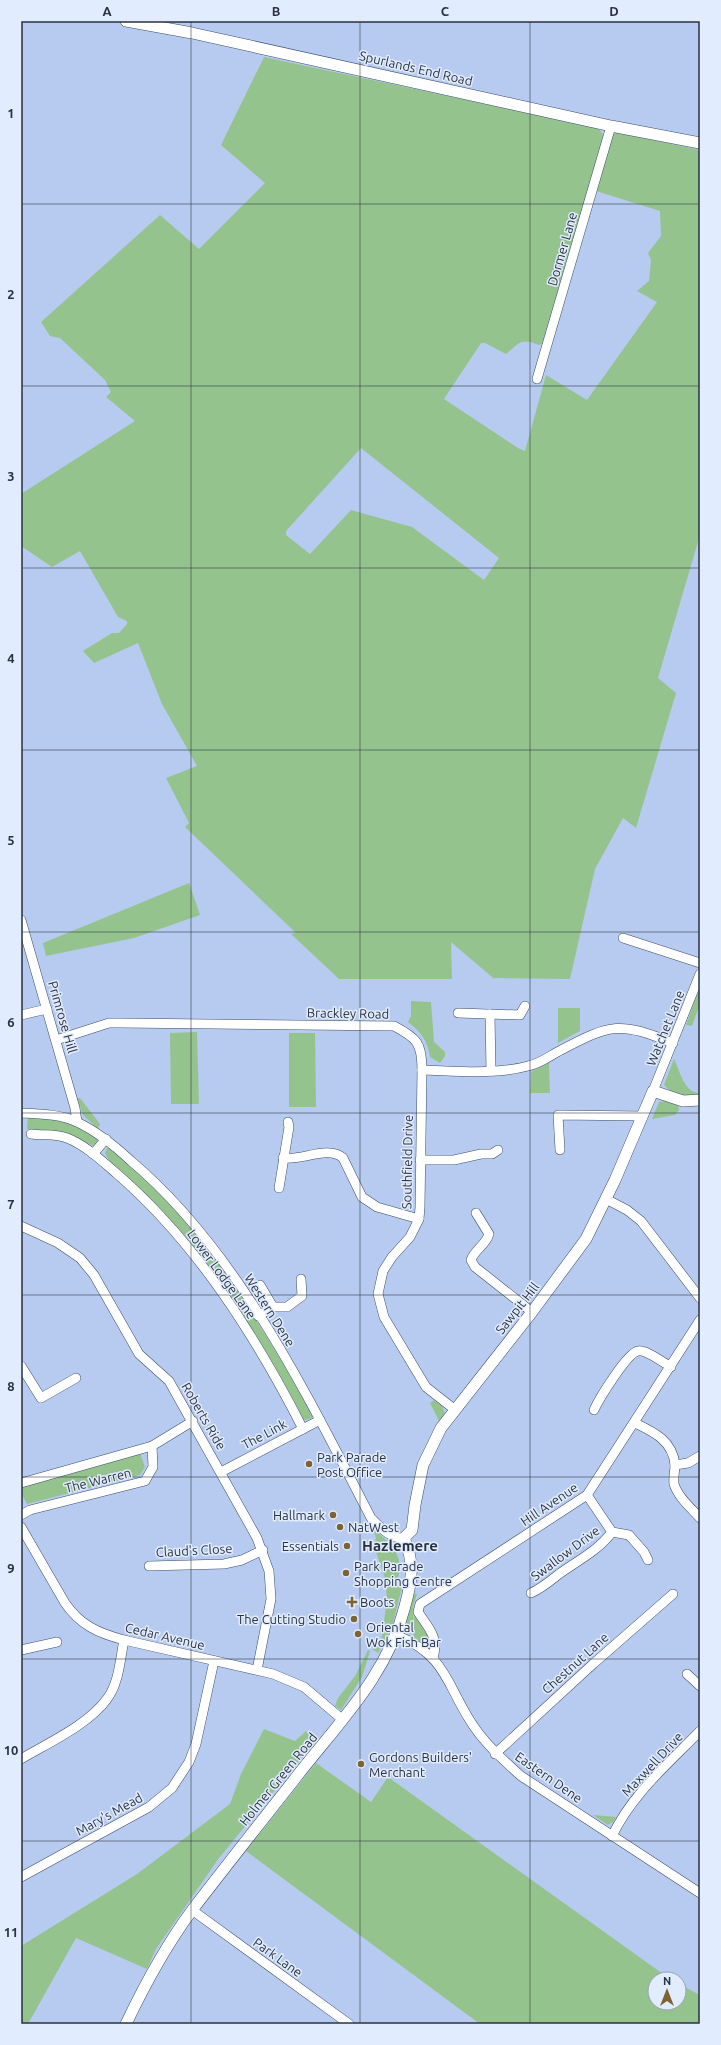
<svg xmlns="http://www.w3.org/2000/svg" width="721" height="2045" viewBox="0 0 721 2045" font-family="Ubuntu,sans-serif">
<style>
.green{fill:#95c38e;fill-rule:evenodd}
.lines{fill:none;stroke-linecap:round;stroke-linejoin:round}
.minor-casing{stroke:#3b4c6b;stroke-width:10}
.tertiary-casing{stroke:#3b4c6b;stroke-width:12}
.minor{stroke:#fff;stroke-width:9}
.tertiary{stroke:#fff;stroke-width:11}
.grid{fill:none;stroke:#2a3240;stroke-width:1;stroke-opacity:0.55}
.poi-dot{fill:#7d6334;stroke:#e1ecfe;stroke-width:1.5}
.labels{text-anchor:middle;stroke-width:3;stroke-linejoin:round;paint-order:stroke}
.street-label{font-size:13px;fill:#2a3240;stroke:#e1ecfe}
.poi-label{font-size:13px;fill:#2a3240;stroke:#e1ecfe;text-anchor:start}
.quarter-label{font-size:15px;font-weight:bold;fill:#2a3240;stroke:#e1ecfe}
.neatline{fill:none;stroke:#2a3240;stroke-width:1.5}
.grid-label{font-size:13px;text-anchor:middle;font-weight:bold;fill:#2a3240}
</style>
<rect width="100%" height="100%" fill="#b7cbf0"/>
<g class="green">
<path d="M264 57 598 128 604 136 546 342 539 345C520 338 521 342 506 354L485 343H481L444 399 518 448 525 451 546 375 587 400 657 302 637 291 649 281 651 260 648 253 661 236 660 211 596 191 613 135 614 132 620 133 700 150V535L658 678 676 693 636 828 623 818 595 869 570 979 493 978 451 942 452 979H339L291 934 296 933 185 827 189 823 166 778 197 766 162 704 138 643 94 663 83 651 112 633H119L127 624V621L118 617 80 551 52 567 21 546V494L135 421 106 397 111 392 105 380 60 338 50 336 41 322 160 215 199 249 265 183 221 145ZM361 448 499 558 484 580 412 527 351 510 310 554 286 535V531Z"/>
<path d="M189 883 200 915 134 938 46 956 43 943Z"/>
<path d="M700 993V1004L692 1026 686 1025 697 994Z"/>
<path d="M411 1001 431 1002 434 1042 445 1052V1056L440 1063 430 1057C428 1041 420 1031 408 1022L411 1016Z"/>
<path d="M558 1008H580V1031L558 1043Z"/>
<path d="M197 1032 199 1104H171L170 1033Z"/>
<path d="M289 1033H315L316 1107H289Z"/>
<path d="M674 1059C680 1071 684 1093 700 1093V1095C687 1097 674 1096 664 1085Z"/>
<path d="M549 1063 550 1093H530L531 1072Z"/>
<path d="M77 1098H80L100 1124 98 1129 83 1115Z"/>
<path d="M665 1101 678 1104 679 1110 675 1115 652 1119 659 1102Z"/>
<path d="M28 1116 65 1122 95 1135 98 1142 94 1146 61 1132 27 1129Z"/>
<path d="M107 1148H111L168 1200 211 1249 286 1367 312 1414V1418L305 1420 301 1418C268 1363 237 1304 198 1252 173 1219 140 1191 110 1162L105 1153Z"/>
<path d="M434 1400 442 1406 445 1414 439 1421 430 1403Z"/>
<path d="M140 1453 145 1467 140 1475 27 1504 21 1493V1486Z"/>
<path d="M373 1528C391 1545 406 1555 397 1581L402 1587 392 1627 378 1653 372 1649 377 1648 382 1636 387 1599 385 1578 374 1546 376 1538Z"/>
<path d="M413 1593 417 1594 413 1607V1627L410 1634 405 1628V1623Z"/>
<path d="M414 1610 430 1637 431 1642 428 1645 425 1646 413 1636Z"/>
<path d="M368 1650 370 1651 362 1677 341 1710 335 1706 338 1698 355 1676Z"/>
<path d="M264 1729 295 1741 306 1731 316 1740 219 1858 156 1949 147 1969 76 1938 28 2024H21V1946L137 1874 230 1804 241 1774Z"/>
<path d="M316 1763 371 1802 388 1777 670 1979H655V2003H679V1984L700 1995V2024H480L246 1851Z"/>
<path d="M593 1815 616 1817 613 1822 608 1825Z"/>
</g>
<g class="lines">
<defs>
<g id="minor">
<path d="M537 379 611 126"/>
<path d="M21 920 75 1108 77 1122"/>
<path d="M623 938 700 963"/>
<path d="M458 1013 520 1015 525 1006"/>
<path d="M490 1014 491 1071"/>
<path d="M21 1015 47 1009"/>
<path d="M56 1040 109 1023H120L394 1026C417 1038 422 1043 422 1070 457 1071 495 1075 528 1066 540 1064 551 1055 561 1050 612 1023 620 1022 673 1043"/>
<path d="M422 1070 420 1207 419 1219 410 1237 392 1257 383 1271 378 1294 384 1317 426 1387 454 1409"/>
<path d="M653 1091 700 974"/>
<path d="M21 1113C39 1114 60 1114 77 1122 98 1132 115 1146 131 1161 238 1251 307 1395 371 1518 380 1527 390 1539 404 1538"/>
<path d="M31 1134C44 1136 53 1133 67 1138 85 1145 101 1160 116 1173 196 1242 255 1335 303 1429"/>
<path d="M560 1150 558 1115 643 1116"/>
<path d="M93 1154 106 1139"/>
<path d="M283 1158C302 1161 328 1145 343 1158L362 1197 377 1207 419 1219"/>
<path d="M420 1160H454L481 1154H492L498 1150"/>
<path d="M279 1188 289 1127 288 1122"/>
<path d="M606 1199 627 1210 641 1221 700 1298"/>
<path d="M476 1213 489 1234C486 1245 475 1249 471 1260L475 1267 532 1312"/>
<path d="M21 1226 58 1243 80 1258 94 1275 139 1354 169 1381 257 1538 269 1571 271 1599 257 1670"/>
<path d="M260 1285 273 1307"/>
<path d="M258 1316 273 1307H287L302 1296 301 1279"/>
<path d="M21 1366 41 1398 76 1378"/>
<path d="M594 1410C599 1399 627 1353 638 1351 645 1349 664 1363 671 1367"/>
<path d="M635 1423C654 1432 673 1441 675 1465 675 1471 673 1478 674 1484 678 1497 691 1508 700 1518"/>
<path d="M675 1465 688 1463 700 1456"/>
<path d="M221 1472 320 1420"/>
<path d="M21 1483 152 1446 193 1421"/>
<path d="M587 1495 612 1532 629 1535 644 1552 648 1560"/>
<path d="M21 1515 30 1510 145 1481 153 1467 152 1446"/>
<path d="M21 1527 65 1603C80 1625 98 1633 124 1640L273 1674 304 1687 343 1720"/>
<path d="M149 1566 224 1564 242 1560 263 1550"/>
<path d="M531 1593C542 1588 550 1581 559 1574 577 1561 599 1550 612 1532"/>
<path d="M397 1635C445 1656 445 1680 469 1719 482 1741 502 1759 521 1776L700 1893"/>
<path d="M21 1650 57 1642"/>
<path d="M433 1658C439 1637 429 1629 418 1612L420 1604 587 1495 700 1320"/>
<path d="M687 1674 700 1686"/>
<path d="M495 1754 593 1664 673 1594"/>
<path d="M21 1759C48 1743 88 1725 107 1699 119 1683 120 1660 124 1640"/>
<path d="M612 1836C633 1793 667 1765 700 1731"/>
<path d="M21 1877 149 1807 172 1788 189 1762 196 1744 214 1661"/>
<path d="M192 1910 349 2024"/>
</g>
<g id="tertiary">
<path d="M126 21 192 33 611 126 700 143"/>
<path d="M126 2024C145 1984 166 1945 193 1909 226 1866 260 1823 294 1780 337 1724 387 1677 405 1606 412 1580 415 1564 404 1538L412 1530 415 1505 423 1465 441 1428 532 1312 586 1239 615 1180 653 1091 683 1101 700 1100"/>
</g>
</defs>
<use href="#minor" class="minor-casing"/>
<use href="#tertiary" class="tertiary-casing"/>
<use href="#minor" class="minor"/>
<use href="#tertiary" class="tertiary"/>
</g>
<path class="grid" d="M191 21V2024M360 21V2024M530 21V2024M21 204H700M21 386H700M21 568H700M21 750H700M21 932H700M21 1113H700M21 1295H700M21 1477H700M21 1659H700M21 1841H700"/>
<g class="poi-dot">
<circle cx="309" cy="1464" r="4"/>
<circle cx="333" cy="1515" r="4"/>
<circle cx="340" cy="1527" r="4"/>
<circle cx="347" cy="1546" r="4"/>
<circle cx="346" cy="1573" r="4"/>
<path d="M350 1596h4v4h4v4h-4v4h-4v-4h-4v-4h4z"/>
<circle cx="354" cy="1619" r="4"/>
<circle cx="358" cy="1634" r="4"/>
<circle cx="361" cy="1764" r="4"/>
</g>
<g class="labels">
<g class="street-label">
<text transform="translate(416 68) rotate(13)" y="5">Spurlands End Road</text>
<text transform="translate(562 249) rotate(-74)" y="5">Dormer Lane</text>
<text transform="translate(348 1013) rotate(1)" y="5">Brackley Road</text>
<text transform="translate(63 1017) rotate(74)" y="5">Primrose Hill</text>
<text transform="translate(665 1028) rotate(-68)" y="5">Watchet Lane</text>
<text transform="translate(407 1162) rotate(-89)" y="5">Southfield Drive</text>
<text transform="translate(222 1274) rotate(54)" y="5">Lower Lodge Lane</text>
<text transform="translate(517 1308) rotate(-52)" y="5">Sawpit Hill</text>
<text transform="translate(270 1310) rotate(58)" y="5">Western Dene</text>
<text transform="translate(204 1416) rotate(60)" y="5">Roberts Ride</text>
<text transform="translate(264 1434) rotate(-28)" y="5">The Link</text>
<text transform="translate(98 1480) rotate(-14)" y="5">The Warren</text>
<text transform="translate(549 1504) rotate(-34)" y="5">Hill Avenue</text>
<text transform="translate(194 1550) rotate(-3)" y="5">Claud's Close</text>
<text transform="translate(565 1553) rotate(-37)" y="5">Swallow Drive</text>
<text transform="translate(165 1636) rotate(13)" y="5">Cedar Avenue</text>
<text transform="translate(575 1663) rotate(-42)" y="5">Chestnut Lane</text>
<text transform="translate(652 1764) rotate(-47)" y="5">Maxwell Drive</text>
<text transform="translate(549 1777) rotate(35)" y="5">Eastern Dene</text>
<text transform="translate(278 1779) rotate(-51)" y="5">Holmer Green Road</text>
<text transform="translate(109 1814) rotate(-29)" y="5">Mary's Mead</text>
<text transform="translate(278 1957) rotate(36)" y="5">Park Lane</text>
</g>
<g class="poi-label">
<text x="317" y="1462">Park Parade<tspan x="317" dy="15">Post Office</tspan></text>
<text x="325" y="1520" text-anchor="end">Hallmark</text>
<text x="348" y="1532">NatWest</text>
<text x="339" y="1551" text-anchor="end">Essentials</text>
<text x="354" y="1571">Park Parade<tspan x="354" dy="15">Shopping Centre</tspan></text>
<text x="360" y="1607">Boots</text>
<text x="346" y="1624" text-anchor="end">The Cutting Studio</text>
<text x="366" y="1632">Oriental<tspan x="366" dy="15">Wok Fish Bar</tspan></text>
<text x="369" y="1762">Gordons Builders'<tspan x="369" dy="15">Merchant</tspan></text>
</g>
<g class="quarter-label">
<text x="400" y="1551">Hazlemere</text>
</g>
</g>
<rect width="721" height="2045" fill="none" stroke="#e1ecfe" stroke-width="44"/>
<g transform="translate(667 1991)"><circle r="19" fill="#e1ecfe" stroke="#98a2b2"/>
<path d="M0-3L7 15L0 10L-7 15Z" fill="#7d6334"/>
<text y="-6" font-size="11" font-weight="bold" text-anchor="middle" fill="#2a3240">N</text>
</g>
<rect x="22" y="22" width="677" height="2001" class="neatline"/>
<g class="grid-label">
<text x="107" y="16">A</text>
<text x="276" y="16">B</text>
<text x="445" y="16">C</text>
<text x="614" y="16">D</text>
<text x="11" y="118">1</text>
<text x="11" y="299">2</text>
<text x="11" y="481">3</text>
<text x="11" y="663">4</text>
<text x="11" y="845">5</text>
<text x="11" y="1027">6</text>
<text x="11" y="1209">7</text>
<text x="11" y="1391">8</text>
<text x="11" y="1573">9</text>
<text x="11" y="1755">10</text>
<text x="11" y="1937">11</text>
</g>
</svg>
